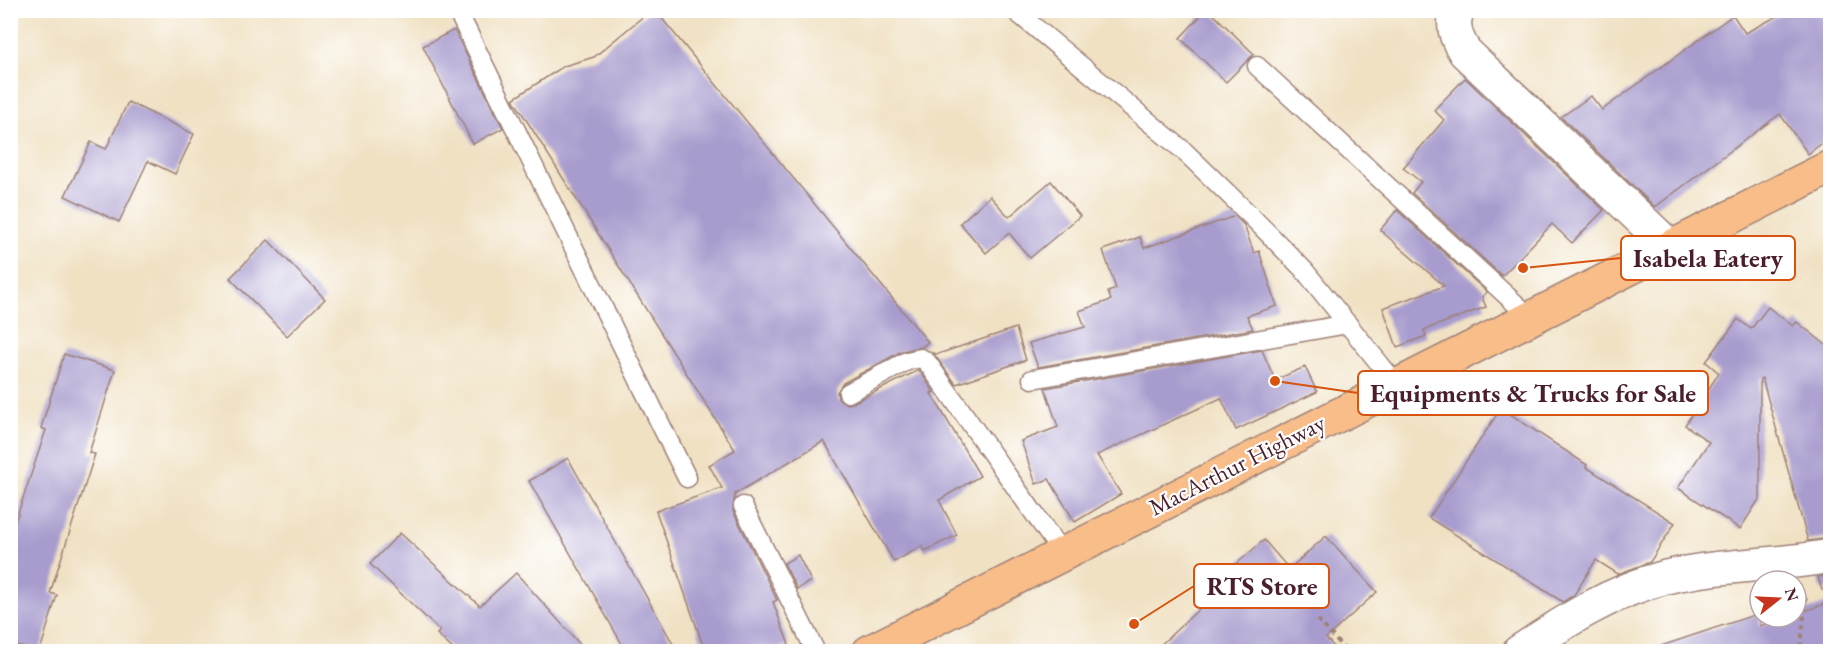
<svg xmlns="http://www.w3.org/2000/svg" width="1841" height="662" viewBox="0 0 1841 662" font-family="'EB Garamond',serif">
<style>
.building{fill:#a89cce}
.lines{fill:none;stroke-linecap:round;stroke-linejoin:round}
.service-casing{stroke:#9d8077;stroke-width:21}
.minor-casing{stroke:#9d8077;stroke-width:36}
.trunk-casing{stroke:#9d8077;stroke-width:36}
.path{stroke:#9d8077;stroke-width:4;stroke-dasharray:4.5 4.5;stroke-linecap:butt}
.service{stroke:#fff;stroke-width:18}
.minor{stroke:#fff;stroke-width:33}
.trunk{stroke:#f8bd89;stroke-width:33}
.labels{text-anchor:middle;stroke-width:4.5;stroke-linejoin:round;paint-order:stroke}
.street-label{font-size:24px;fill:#4a1f2b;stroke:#fff}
.leader{fill:none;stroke:#d8530f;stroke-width:2}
.callout-dot{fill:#d8530f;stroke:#fff;stroke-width:2}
.callout{fill:#fff;stroke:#d8530f;stroke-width:2}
.callout-label{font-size:26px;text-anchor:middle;font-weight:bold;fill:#4a1f2b}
</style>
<rect width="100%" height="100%" fill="#fff"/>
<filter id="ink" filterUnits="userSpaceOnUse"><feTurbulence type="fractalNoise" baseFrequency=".0167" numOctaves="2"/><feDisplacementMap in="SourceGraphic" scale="12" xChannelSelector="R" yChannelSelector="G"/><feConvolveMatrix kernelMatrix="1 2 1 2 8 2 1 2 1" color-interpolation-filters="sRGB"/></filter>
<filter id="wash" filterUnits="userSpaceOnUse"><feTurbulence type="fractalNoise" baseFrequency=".008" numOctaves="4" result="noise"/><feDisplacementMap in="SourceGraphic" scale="24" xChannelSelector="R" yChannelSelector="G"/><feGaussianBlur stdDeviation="1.35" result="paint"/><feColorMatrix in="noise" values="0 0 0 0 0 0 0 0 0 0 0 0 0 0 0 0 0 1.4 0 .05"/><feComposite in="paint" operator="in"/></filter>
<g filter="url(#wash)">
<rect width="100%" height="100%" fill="#f0e1c3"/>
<g id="blocks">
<g class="building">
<path d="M651 10H655L928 342 922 347 902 351 843 383 837 392 838 399 847 404 853 403 919 370 934 392 931 393 980 476 939 500 957 535 925 551 922 546 894 562 824 441 735 494 733 511 777 600 773 602 789 645 771 651H705L656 511 722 488 709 465 735 450 513 99 564 66 594 57Z"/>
<path d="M1206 10H1209L1254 54 1226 82 1180 38Z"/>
<path d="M1789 10H1830V137L1808 154 1780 114 1655 207 1561 117 1591 96 1602 110 1733 15 1745 33Z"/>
<path d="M454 30 503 128 473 144 423 46Z"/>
<path d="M1465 78 1604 210 1572 243 1552 224 1502 276 1412 193 1421 182 1403 168 1444 120 1434 110Z"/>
<path d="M128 102 194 134 175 174 148 161 119 222 65 196 91 142 106 149Z"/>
<path d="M1051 181 1080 216 1030 258 1009 233 986 253 960 223 990 196 1009 217Z"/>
<path d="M1397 210 1487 292 1482 297 1486 307 1424 330 1426 336 1397 347 1383 308 1444 286 1380 230Z"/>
<path d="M1235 216 1244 225 1254 253 1259 251 1277 306 1247 316 1253 329 1038 367 1029 343 1085 327 1079 311 1111 300 1108 292 1116 289 1103 250 1140 237 1144 248Z"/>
<path d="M268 240 325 299 287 336 230 278Z"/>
<path d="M1768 307 1793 326 1797 322 1830 348V538L1808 541 1762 378 1760 379V498L1740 529 1678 488 1709 442 1685 425 1719 373 1706 362 1738 319 1751 329Z"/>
<path d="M1016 328 1026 360 956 384 933 353 938 354Z"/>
<path d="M1262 350 1275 380 1305 367 1317 392 1236 430 1221 398 1097 455 1121 494 1075 522 1049 479 1036 484 1021 441 1058 427 1045 388Z"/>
<path d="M64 354 115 370 89 453 95 454 50 593 57 595 40 651H36L10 644V537L46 430 41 428Z"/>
<path d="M1501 408 1587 465 1586 467 1675 523 1650 562 1618 574 1596 560 1574 595 1563 602 1429 518Z"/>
<path d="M568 458 598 511 677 651H626L529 481Z"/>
<path d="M400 533 480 606 516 573 586 651H455L437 634 440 631 370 564Z"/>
<path d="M1326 536 1377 592 1326 638 1338 651H1154L1230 580 1225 574 1264 540 1289 569Z"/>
<path d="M798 555 811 581 797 589 784 563Z"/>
<path d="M1830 575V589L1822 590 1818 577Z"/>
<path d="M1830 602V651H1661V646L1760 613V626L1786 617H1796V614Z"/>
</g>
</g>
</g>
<g filter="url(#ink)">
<use href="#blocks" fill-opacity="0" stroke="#9d8077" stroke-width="1.5"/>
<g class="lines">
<defs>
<g id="service">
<path d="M457 10 687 478"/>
<path d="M1014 10 1184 151 1252 217 1304 270 1396 384"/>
<path d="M1257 66 1530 317"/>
<path d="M1032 379 1348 324"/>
<path d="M848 393 907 361 921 358 927 362 1062 553"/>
<path d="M743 506 816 652"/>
</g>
<g id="minor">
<path d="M1458 10C1450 25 1457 40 1465 52L1670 247"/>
<path d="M1519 652C1565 621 1612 591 1666 577 1720 564 1776 566 1830 556"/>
</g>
<path id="trunk" d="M869 652 1830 167"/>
</defs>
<use href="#service" class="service-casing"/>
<use href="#minor" class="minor-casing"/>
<use href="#trunk" class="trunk-casing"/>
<g class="path">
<path d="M1318 620 1347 652"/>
<path d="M1801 647 1806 594"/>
</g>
<use href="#service" class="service"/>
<use href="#minor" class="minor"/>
<use href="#trunk" class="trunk"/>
</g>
</g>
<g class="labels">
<g class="street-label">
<text transform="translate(1237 465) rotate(-27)" y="8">MacArthur Highway</text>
</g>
</g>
<path class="leader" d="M1523 268L1621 258M1275 381L1358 393M1134 624L1194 586"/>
<g class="callout-dot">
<circle cx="1523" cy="268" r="6"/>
<circle cx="1275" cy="381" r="6"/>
<circle cx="1134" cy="624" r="6"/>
</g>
<g class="callout">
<rect x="1621" y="236" width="174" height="44" rx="6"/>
<rect x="1358" y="371" width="350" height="44" rx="6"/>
<rect x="1194" y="564" width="135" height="44" rx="6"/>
</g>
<g class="callout-label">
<text x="1708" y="267">Isabela Eatery</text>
<text x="1533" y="402">Equipments &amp; Trucks for Sale</text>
<text x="1262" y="595">RTS Store</text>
</g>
<rect width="1841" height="662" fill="none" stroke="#fff" stroke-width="36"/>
<g transform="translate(1778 599) rotate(72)"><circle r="28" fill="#ffffff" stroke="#b7a5aa" stroke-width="1.5"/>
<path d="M0-4.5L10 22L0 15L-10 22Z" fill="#c8321e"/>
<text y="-9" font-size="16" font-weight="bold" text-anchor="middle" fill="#4a1f2b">N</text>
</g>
</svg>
